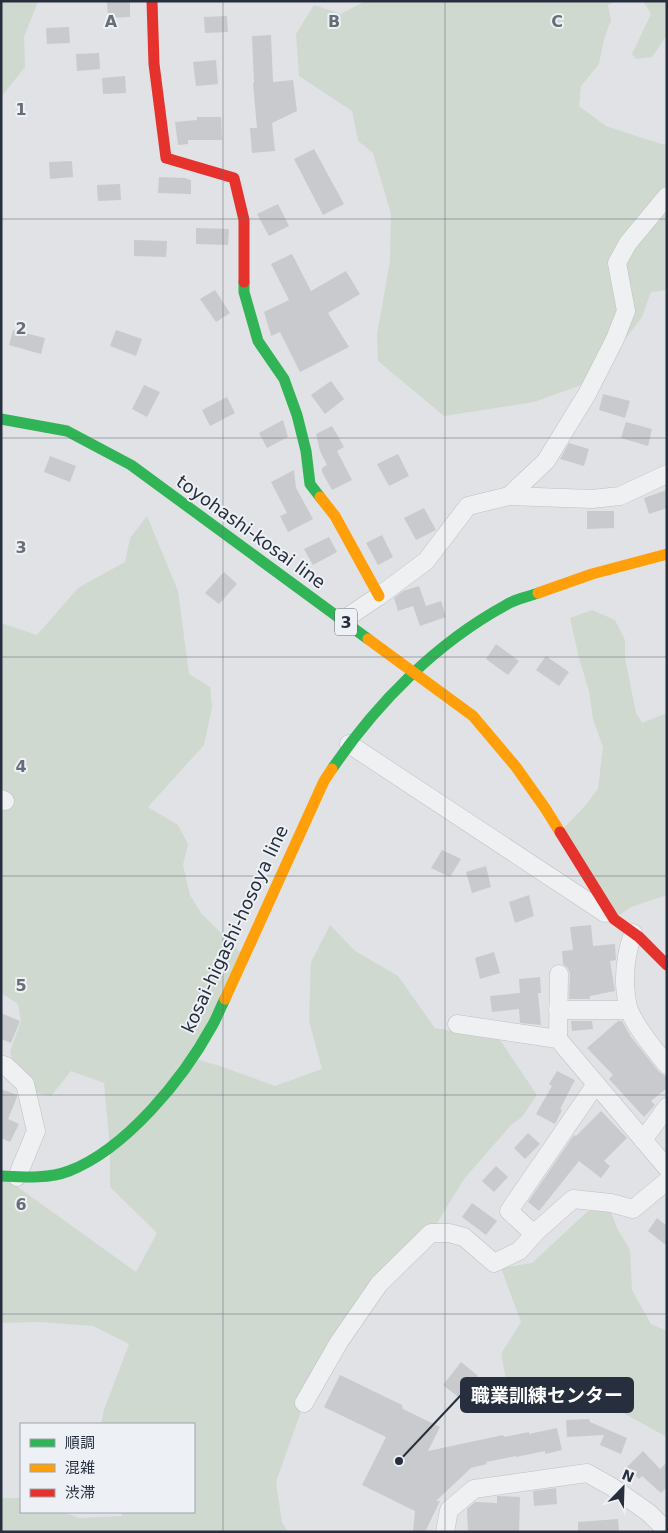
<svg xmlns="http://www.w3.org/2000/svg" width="668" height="1533" viewBox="0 0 668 1533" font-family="'DejaVu Sans','Noto Sans JP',sans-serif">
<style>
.green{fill:#d0d9d0}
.building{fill:#c8cacd}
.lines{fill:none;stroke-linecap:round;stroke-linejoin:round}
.street-casing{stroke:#bec0c3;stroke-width:19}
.street{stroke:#eff0f2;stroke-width:18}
.fast{stroke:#30b455;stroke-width:11}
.slow{stroke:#ff9f0a;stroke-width:11}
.jam{stroke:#e5322d;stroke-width:11}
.grid{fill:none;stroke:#686e78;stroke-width:1;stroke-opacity:0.55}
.labels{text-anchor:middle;stroke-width:4;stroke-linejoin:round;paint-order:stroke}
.shield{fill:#edf0f5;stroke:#626975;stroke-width:1}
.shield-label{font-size:16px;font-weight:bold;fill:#272f3e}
.street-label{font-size:18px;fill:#272f3e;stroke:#edf0f5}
.grid-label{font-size:16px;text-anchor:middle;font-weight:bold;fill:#686e78;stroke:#edf0f5;stroke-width:4;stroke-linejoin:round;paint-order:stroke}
.leader{fill:none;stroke:#272f3e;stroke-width:2}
.callout-dot{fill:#272f3e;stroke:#edf0f5;stroke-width:2}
.callout{fill:#272f3e;stroke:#272f3e;stroke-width:2}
.callout-label{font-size:19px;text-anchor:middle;font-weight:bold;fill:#fff}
</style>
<rect width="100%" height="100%" fill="#e0e2e5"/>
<g class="green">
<path d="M1 1H38L24 37 25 67 1 97Z"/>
<path d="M365 1H616L608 5 611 20 604 39 599 64 581 86 579 106 606 126 661 144 667 145V290L651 292 642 317 593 381 534 402 444 416 378 361 377 334 390 261 391 214 373 153 358 141 352 111 299 76 296 34 314 5 341 14Z"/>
<path d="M643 1H667V35L652 57 636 59 632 54 651 14Z"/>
<path d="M147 516 178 591 189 674 210 687 212 707 204 745 148 807 178 825 188 844 183 865 190 895 201 913 244 956 192 1058 220 1066 275 1086 322 1069 309 1021 311 962 330 925 355 951 398 976 435 1028 500 1040 537 1095 522 1117 511 1125 464 1179 431 1233 401 1261 304 1403 276 1482 282 1522 288 1532H1V1498H21V1512H63L79 1518 122 1516 120 1512H194V1424H101L104 1410 129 1344 93 1326 39 1322 1 1323V1175L136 1272 157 1233 110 1187V1148L104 1083 71 1071 51 1096 20 1090 10 1051 21 1021 18 1004 1 993V623L37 635 78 588 125 562 130 538Z"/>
<path d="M592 610 615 620 625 640V658L636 713 642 723 667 713V895L631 907 614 919 560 832 585 806 598 789 603 747 593 719 589 691 579 658 570 618Z"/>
<path d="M610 1210 617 1228 630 1250 632 1290 651 1324 667 1331V1437L614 1408 584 1402 568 1406 549 1400 540 1386 508 1389 501 1354 521 1322 501 1268 532 1263 588 1211Z"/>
</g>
<g class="building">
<path d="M130 1V17L108 18 107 2Z"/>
<path d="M227 16 228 32 205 33 204 17Z"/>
<path d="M69 27 70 43 47 44 46 28Z"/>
<path d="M271 35 273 82 293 80 297 111 272 123 275 151 252 153 250 128H257L253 83H254L252 36Z"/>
<path d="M99 53 100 69 77 71 76 54Z"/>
<path d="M216 60 218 84 196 86 193 62Z"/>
<path d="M125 76 126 93 103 94 102 78Z"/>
<path d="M197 117H221L222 140H188V144L178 145 175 122 197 120Z"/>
<path d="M314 149 344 204 323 215 294 159Z"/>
<path d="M72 161 73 177 50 179 49 162Z"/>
<path d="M159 177 185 178 191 180V194L158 193Z"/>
<path d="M120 184 121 200 98 201 97 185Z"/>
<path d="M278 204 289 226 269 236 257 214Z"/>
<path d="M196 228 229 229 228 245 196 244Z"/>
<path d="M134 240 167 241 166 257 134 256Z"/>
<path d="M292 254 311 291 346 271 360 294 328 313 349 347 300 372 280 332 271 336V335L264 312 289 300 271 264Z"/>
<path d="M215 290 230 313 216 322 200 299Z"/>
<path d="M13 330 45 338 41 354 9 345Z"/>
<path d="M116 330 142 339 136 356 110 346Z"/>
<path d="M331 381 344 399 325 414 311 395Z"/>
<path d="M144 385 160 392 147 417 132 409Z"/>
<path d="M603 394 630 401 625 418 599 410Z"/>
<path d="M227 397 235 413 210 426 202 410Z"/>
<path d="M283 420 288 437 267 448 259 433Z"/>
<path d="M626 422 652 429 648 446 621 438Z"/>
<path d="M332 426 344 447 337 451 352 480 332 490 322 472V468L327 465 320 451 316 434Z"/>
<path d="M569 443 589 449 584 466 560 459Z"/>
<path d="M398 454 409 476 389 486 377 464Z"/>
<path d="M50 456 76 466 70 482 44 472Z"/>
<path d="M294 470 296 488 313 519 288 532 280 516 287 513 271 482Z"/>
<path d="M667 490V508L649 514 644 498Z"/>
<path d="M424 508 436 530 416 540 404 518Z"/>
<path d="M587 511H614V528L587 529Z"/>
<path d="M382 535 393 557 378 565 366 543Z"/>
<path d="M329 537 337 552 313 565 304 549Z"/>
<path d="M224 572 237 584 219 604 205 593Z"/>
<path d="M419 586 426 606 441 601 446 617 420 626 413 606 398 611 394 598 403 591Z"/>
<path d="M496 644 519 661 508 675 486 659Z"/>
<path d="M546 656 569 672 559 686 536 670Z"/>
<path d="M442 850 461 859 450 877 431 868Z"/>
<path d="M486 866 491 887 472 893 466 872Z"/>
<path d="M529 895 534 916 515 923 509 902Z"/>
<path d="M591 925 593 946 615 944 616 960 610 961 615 991 590 996V999H569L570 974 568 968 563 964 562 951 573 950 570 927Z"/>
<path d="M494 952 500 973 480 979 475 958Z"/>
<path d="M540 977 541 993H538L541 1025 520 1023 519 1009 492 1012 490 996 520 993 519 979Z"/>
<path d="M1 1013 20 1021 11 1043 1 1039Z"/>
<path d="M571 1021H592L593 1029 572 1031Z"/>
<path d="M618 1021H622L631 1037 659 1072 667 1077V1088L651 1101 655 1105 644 1117 609 1079 613 1075 587 1048Z"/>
<path d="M557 1071 575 1080 560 1109 562 1110 555 1124 536 1114 552 1086 549 1084Z"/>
<path d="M1 1089 17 1095V1097L8 1119 19 1124 10 1142 1 1138Z"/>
<path d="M601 1111 627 1138 604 1161 610 1166 601 1178 579 1161 539 1211 528 1202 574 1135 576 1136Z"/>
<path d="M528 1133 540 1144 525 1159 514 1148Z"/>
<path d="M496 1166 508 1177 494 1192 482 1181Z"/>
<path d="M472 1203 497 1221 486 1235 462 1217Z"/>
<path d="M657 1218 667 1226V1246L648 1231Z"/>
<path d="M461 1362 478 1376 461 1399 443 1385Z"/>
<path d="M340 1375 402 1405 403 1409 440 1427 428 1451 503 1435 504 1437 529 1432V1434L557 1428 562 1450 545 1454V1451L516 1457V1456L486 1462 487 1464 471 1468 436 1501H440L425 1532H413L415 1511 362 1485 386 1437 324 1407Z"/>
<path d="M589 1419 590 1422 627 1438 621 1454 600 1445 604 1435 567 1437 566 1420Z"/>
<path d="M643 1451 660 1469 667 1462V1487L661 1493 642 1476 639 1479 627 1467Z"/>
<path d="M556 1488 557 1504 534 1506 533 1491Z"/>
<path d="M497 1496 520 1497 519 1532H468L467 1509 475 1502 497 1503Z"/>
<path d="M618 1519 619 1532H578V1522Z"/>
</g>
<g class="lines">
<defs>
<g id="street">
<path d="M509 496 546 461 587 394 615 339 626 311 617 263 628 243 667 196"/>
<path d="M343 620 379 596 426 561 468 506 509 496 592 499 620 496 667 474"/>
<path d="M349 744 605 913"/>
<path d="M1 799 5 801"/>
<path d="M633 933C626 954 623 973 626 995 627 1000 627 1006 629 1010 637 1029 654 1049 667 1065"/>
<path d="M558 1010H628"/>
<path d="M457 1024 558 1039 667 1168"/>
<path d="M558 1039 559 974"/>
<path d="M1 1064 6 1066 25 1084 36 1131 17 1177"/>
<path d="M643 1140 667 1107"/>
<path d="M534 1234 509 1211 596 1084"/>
<path d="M304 1403 339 1342 379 1284 431 1233H449L464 1237 494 1263 519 1251 538 1230 573 1199 611 1203 633 1209 667 1181"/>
<path d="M445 1532 449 1510 474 1489 587 1473 612 1487 649 1513 667 1531"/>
</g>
</defs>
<use href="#street" class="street-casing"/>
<use href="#street" class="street"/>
<g class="fast">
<path d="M244 282V292L258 341 284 379 297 415 306 451 310 484 320 497"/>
<path d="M1 419 67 431 131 465 368 639"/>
<path d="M332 769C376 704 436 643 506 605 515 599 528 597 538 593"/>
<path d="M1 1176C23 1177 48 1179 69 1171 126 1149 183 1079 212 1026 217 1018 220 1008 225 999"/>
</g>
<g class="slow">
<path d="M320 497 335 516 379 596"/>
<path d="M538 593 592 574 667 554"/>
<path d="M368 639 473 716 516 767 545 808 560 832"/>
<path d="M225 999 324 781 332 769"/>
</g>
<g class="jam">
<path d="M152 1 154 64 166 158 234 178 244 220V282"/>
<path d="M560 832 614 919 639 937 667 965"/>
</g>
</g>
<path class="grid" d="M223 1V1532M445 1V1532M1 219H667M1 438H667M1 657H667M1 876H667M1 1095H667M1 1314H667"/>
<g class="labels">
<rect class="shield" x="335" y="608.5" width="22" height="27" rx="4"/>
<g class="shield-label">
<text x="346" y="628">3</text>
</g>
<g class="street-label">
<text transform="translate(251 532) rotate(36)" y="6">toyohashi-kosai line</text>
<text transform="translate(235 929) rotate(-65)" y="6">kosai-higashi-hosoya line</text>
</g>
</g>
<g class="grid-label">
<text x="111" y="27">A</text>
<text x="334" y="27">B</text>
<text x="557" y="27">C</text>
<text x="21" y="115">1</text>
<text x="21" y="334">2</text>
<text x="21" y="553">3</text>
<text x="21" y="772">4</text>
<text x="21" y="991">5</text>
<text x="21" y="1210">6</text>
</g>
<path class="leader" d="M399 1461L461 1395"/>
<circle class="callout-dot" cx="399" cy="1461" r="5"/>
<rect class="callout" x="461" y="1378" width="172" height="34" rx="5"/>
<g class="callout-label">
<text x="547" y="1402">職業訓練センター</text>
</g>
<rect width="668" height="1533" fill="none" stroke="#272f3e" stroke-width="5"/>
<rect x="20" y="1423" width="175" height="90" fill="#edf0f5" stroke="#9ea3ac"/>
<rect x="30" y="1439" width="25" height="8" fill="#30b455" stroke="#9ea3ac"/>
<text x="65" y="1448" font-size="15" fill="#272f3e">順調</text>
<rect x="30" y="1464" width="25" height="8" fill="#ff9f0a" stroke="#9ea3ac"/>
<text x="65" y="1473" font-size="15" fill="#272f3e">混雑</text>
<rect x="30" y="1489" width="25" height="8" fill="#e5322d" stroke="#9ea3ac"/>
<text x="65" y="1498" font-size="15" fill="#272f3e">渋滞</text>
<g transform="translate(623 1488) rotate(23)" stroke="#edf0f5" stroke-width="4" paint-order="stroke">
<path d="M0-4L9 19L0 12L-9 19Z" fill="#272f3e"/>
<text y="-8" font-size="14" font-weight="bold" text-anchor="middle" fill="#272f3e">N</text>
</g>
</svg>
